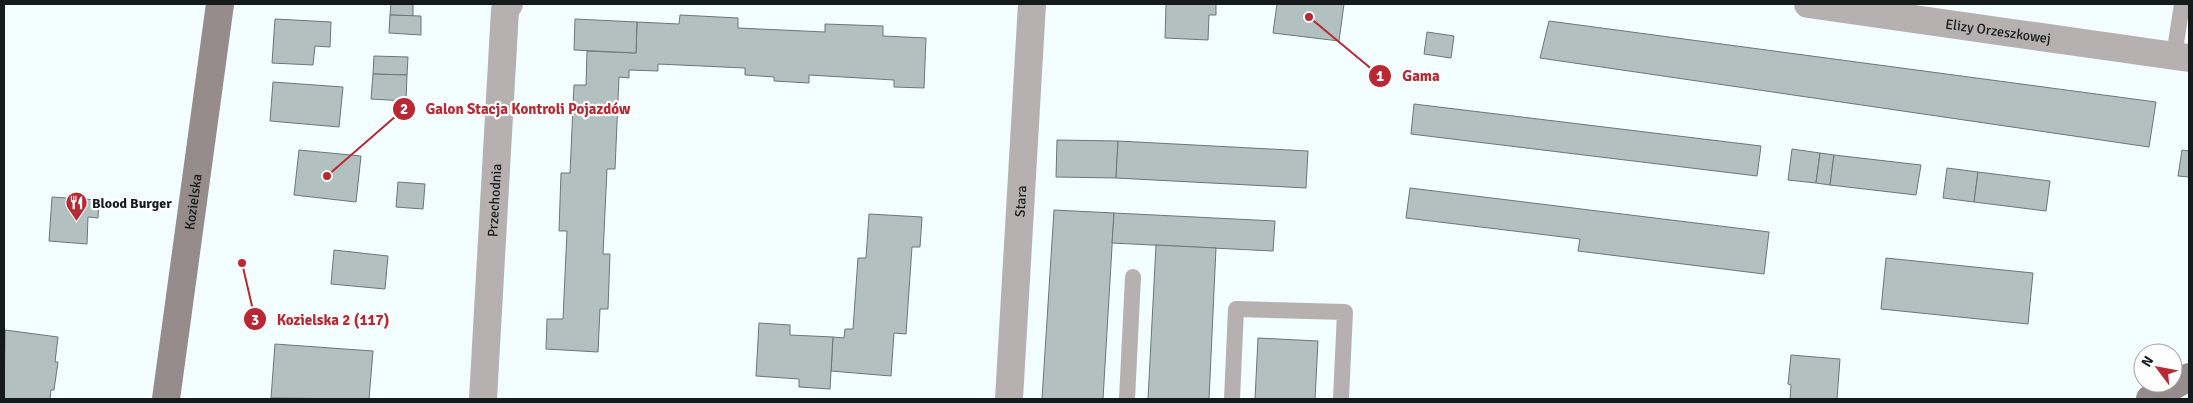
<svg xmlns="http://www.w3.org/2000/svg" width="2193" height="403" viewBox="0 0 2193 403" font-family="Signika,sans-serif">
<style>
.building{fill:#b2c0c0;stroke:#6a7778}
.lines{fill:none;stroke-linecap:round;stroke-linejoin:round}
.lane{stroke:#b6b0b0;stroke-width:16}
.street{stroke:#b6b0b0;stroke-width:28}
.secondary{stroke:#958c8b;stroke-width:28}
.labels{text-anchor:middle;stroke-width:4.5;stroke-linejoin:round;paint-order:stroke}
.street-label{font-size:14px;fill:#151b1b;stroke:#fff}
.poi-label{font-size:14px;font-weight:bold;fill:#151b1b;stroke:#fff;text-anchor:start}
.leader{fill:none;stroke:#b92833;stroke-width:2}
.callout-dot{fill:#b92833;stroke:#fff;stroke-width:2}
.mark-label{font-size:15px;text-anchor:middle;font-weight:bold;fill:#fff}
.callout-label{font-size:15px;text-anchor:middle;font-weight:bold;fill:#b92833;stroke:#fff;stroke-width:4.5;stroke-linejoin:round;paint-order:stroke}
</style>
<rect width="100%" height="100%" fill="#f2feff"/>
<g class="building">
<path d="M391 4H413V16L390 15Z"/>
<path d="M1166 4H1216V15H1209L1208 40 1165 38Z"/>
<path d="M1277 4H1344L1339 41 1273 33Z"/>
<path d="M390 15 421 16V35L389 33Z"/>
<path d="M680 15 738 18V28L825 32V24L883 26V36L926 38 924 88 894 87V80L809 75V83L774 81V77L745 75V68L658 64V71L629 70V78L619 77 615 169H607L603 254H610L608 309H600L598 352 546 349 547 319H563L567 231H559L561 173H570L574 85H586L587 51 636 53 637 22 679 24Z"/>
<path d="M275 19 331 22 330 47 315 46 313 65 272 63Z"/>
<path d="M575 19 637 22 636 53 574 50Z"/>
<path d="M1549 21 2156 102 2149 147 1540 58Z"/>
<path d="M1427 32 1454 36 1451 58 1424 54Z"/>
<path d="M374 56 408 57 407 75 373 74Z"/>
<path d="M373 74 407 75 406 101 371 99Z"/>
<path d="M273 82 343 87 339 127 270 121Z"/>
<path d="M1414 104 1761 146 1757 176 1411 134Z"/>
<path d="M1057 140 1118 141 1116 178 1056 177Z"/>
<path d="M1118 141 1308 151 1306 188 1116 178Z"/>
<path d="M1792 149 1820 153 1816 183 1788 180Z"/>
<path d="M299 150 361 156 356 202 294 195Z"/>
<path d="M2182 150 2189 151V177L2178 176Z"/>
<path d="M1820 153 1834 155 1830 185 1816 183Z"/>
<path d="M1834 155 1921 165 1916 195 1830 185Z"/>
<path d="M1947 168 1978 172 1974 202 1943 198Z"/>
<path d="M1978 172 2050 181 2046 211 1974 202Z"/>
<path d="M398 182 425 184 423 209 396 207Z"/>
<path d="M1410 188 1769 232 1764 274 1578 251 1580 239 1406 218Z"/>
<path d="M52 197 99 200 98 218 88 217 87 244 49 241Z"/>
<path d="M1054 210 1114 213 1103 399H1042Z"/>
<path d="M1114 213 1275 221 1273 251 1112 243Z"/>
<path d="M869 214 922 217 920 247H912L906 334 894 333 891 376 831 371 833 337 844 338 845 329H853L858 258H866Z"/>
<path d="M1156 245 1216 248 1209 399H1148Z"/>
<path d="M334 250 388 256 385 289 331 284Z"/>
<path d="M1886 258 2033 273 2028 324 1881 309Z"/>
<path d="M759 323 790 325V335L833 337 830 389 799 387V379L756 376Z"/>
<path d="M5 330 58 337 55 362H58L54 390H51L50 399H4Z"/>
<path d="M1258 338 1318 341 1315 399H1255Z"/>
<path d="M275 344 373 351 369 399 271 398Z"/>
<path d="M1791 355 1840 359 1837 399H1790L1791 385 1788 384Z"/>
</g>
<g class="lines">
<g class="lane">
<path d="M2174 56 2182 4"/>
<path d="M1127 399 1133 277"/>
<path d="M1232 399 1236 309 1345 312 1341 399"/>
</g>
<g class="street">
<path id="s1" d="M1808 4 2189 58"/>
<path id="s2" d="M483 399 505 10 509 4"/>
<path id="s3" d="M1009 399 1032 4"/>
</g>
<g class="secondary">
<path id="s4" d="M166 399 220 4"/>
<path d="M2150 399 2189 377"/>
</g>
</g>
<defs>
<symbol id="restaurant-pin" viewBox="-11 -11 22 30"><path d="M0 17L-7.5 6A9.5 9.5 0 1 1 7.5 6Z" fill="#b92833" stroke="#fff"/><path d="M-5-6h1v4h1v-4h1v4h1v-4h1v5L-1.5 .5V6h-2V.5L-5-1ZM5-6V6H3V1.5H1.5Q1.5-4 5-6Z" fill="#fff"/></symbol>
</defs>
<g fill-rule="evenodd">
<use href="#restaurant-pin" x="64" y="190" width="25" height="34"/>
</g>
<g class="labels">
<g class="street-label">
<text dy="5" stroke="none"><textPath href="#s1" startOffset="192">Elizy Orzeszkowej</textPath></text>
<text dy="5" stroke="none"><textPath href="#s4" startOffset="199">Kozielska</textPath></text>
<text dy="5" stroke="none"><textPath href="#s2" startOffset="199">Przechodnia</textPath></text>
<text dy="5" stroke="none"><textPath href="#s3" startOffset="198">Stara</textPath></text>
</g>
<g class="poi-label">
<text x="92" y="208">Blood Burger</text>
</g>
</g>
<path class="leader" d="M1309 17L1380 76M327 176L404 109M242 263L255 319"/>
<g class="callout-dot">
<circle cx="1309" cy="17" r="5"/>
<circle cx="327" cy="176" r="5"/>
<circle cx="242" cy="263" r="5"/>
<circle cx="1380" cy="76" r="12"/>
<circle cx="404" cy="109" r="12"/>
<circle cx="255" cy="319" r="12"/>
</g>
<g class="mark-label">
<text x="1380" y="81">1</text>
<text x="404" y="114">2</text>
<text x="255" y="325">3</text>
</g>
<g class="callout-label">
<text x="1421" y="81">Gama</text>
<text x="528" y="114">Galon Stacja Kontroli Pojazdów</text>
<text x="333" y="325">Kozielska 2 (117)</text>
</g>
<rect width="2193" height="403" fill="none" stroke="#151b1b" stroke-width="10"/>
<g transform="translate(2158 368) rotate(302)"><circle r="24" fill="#ffffff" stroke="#a1a4a4"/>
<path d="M0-4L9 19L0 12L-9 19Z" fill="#b92833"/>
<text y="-8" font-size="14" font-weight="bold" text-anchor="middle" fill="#151b1b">N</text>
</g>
</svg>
